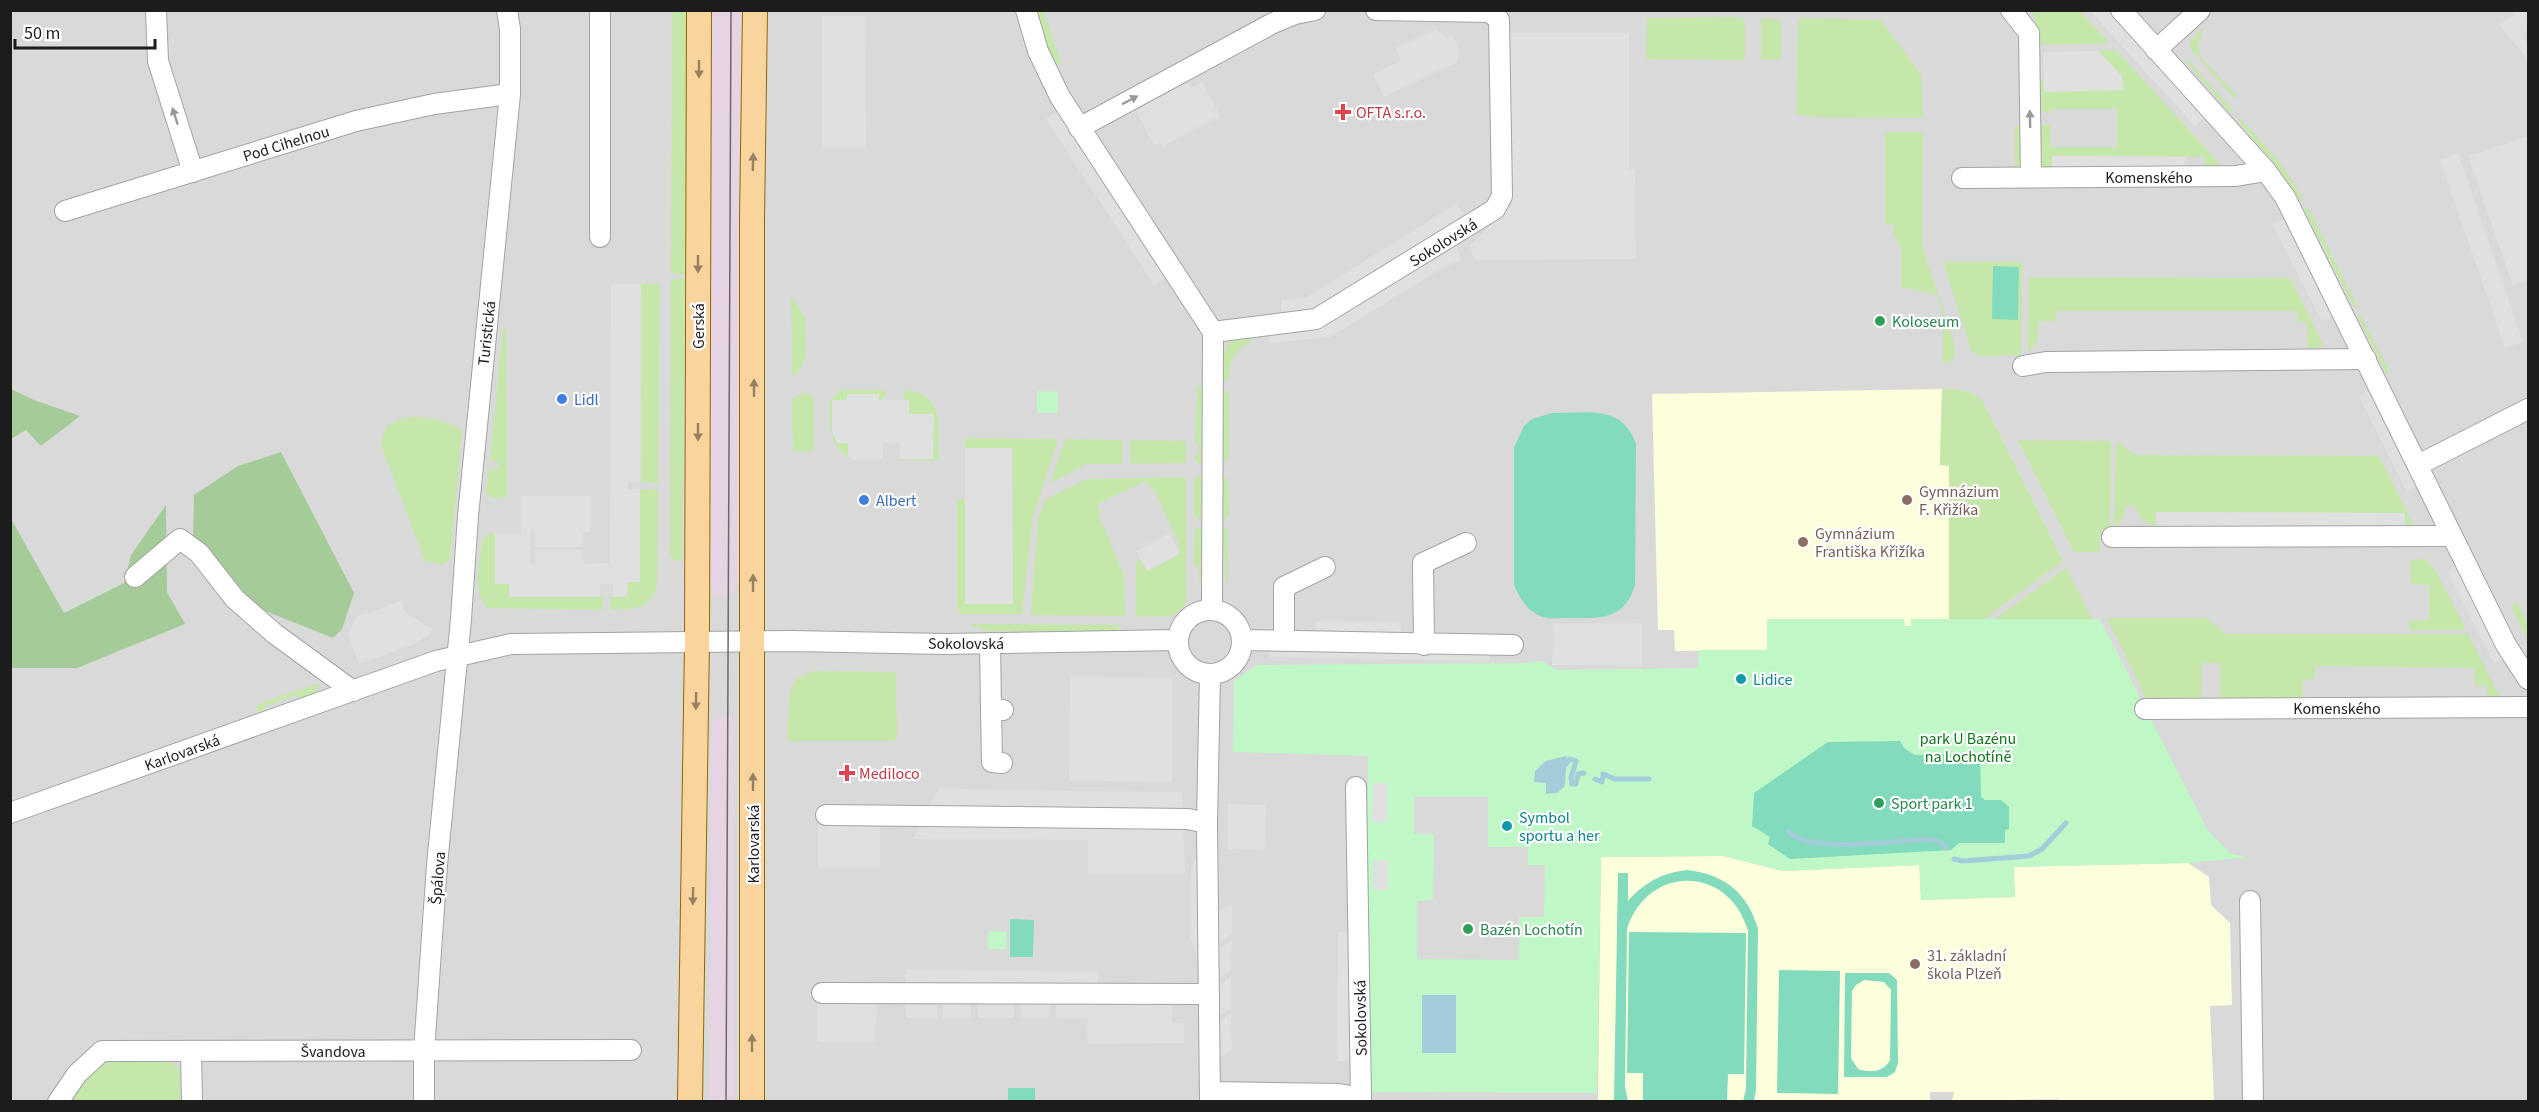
<svg xmlns="http://www.w3.org/2000/svg" width="2539" height="1112" viewBox="0 0 2539 1112" font-family="'Source Sans 3',sans-serif">
<style>
.residential{fill:#dad9d9}
.industrial{fill:#e6d4e2}
.education{fill:#fdfedb}
.grass{fill:#c5e7a9}
.forest{fill:#a5cc98}
.park{fill:#bff7c6;fill-rule:evenodd}
.pitch{fill:#82dbbc;fill-rule:evenodd}
.parking{fill:#e0e0e0}
.water{fill:#a4ccda}
.lines{fill:none;stroke-linecap:round;stroke-linejoin:round}
.stream{stroke:#a4ccda;stroke-width:5}
.minor-casing{stroke:#a3a3a3;stroke-width:22}
.major-casing{stroke:#906705;stroke-width:26}
.minor{stroke:#fff;stroke-width:20}
.major{stroke:#f9d49c;stroke-width:24}
.tram{stroke:#6a6a6a;stroke-width:1.5}
.oneway{fill:#968162}
.oneway2{fill:#999}
.health-dot{fill:#e0444e;stroke:#fff;stroke-width:2}
.leisure-dot{fill:#2e9e5b;stroke:#fff;stroke-width:2}
.shop-dot{fill:#3f7fe0;stroke:#fff;stroke-width:2}
.education-dot{fill:#8d6e63;stroke:#fff;stroke-width:2}
.culture-dot{fill:#0f9aa8;stroke:#fff;stroke-width:2}
.labels{text-anchor:middle;stroke-width:4.5;stroke-linejoin:round;paint-order:stroke}
.health-label{font-size:16px;fill:#be3a42;stroke:#fff;text-anchor:start}
.street-label{font-size:16px;fill:#1c1c1c;stroke:#fff}
.leisure-label{font-size:16px;fill:#27864d;stroke:#fff;text-anchor:start}
.shop-label{font-size:16px;fill:#366cbe;stroke:#fff;text-anchor:start}
.education-label{font-size:16px;fill:#785e54;stroke:#fff;text-anchor:start}
.culture-label{font-size:16px;fill:#0d838f;stroke:#fff;text-anchor:start}
.park-label{font-size:16px;fill:#0e761b;stroke:#fff}
</style>
<rect width="100%" height="100%" fill="#edeae2"/>
<rect class="residential" x="11" y="11" width="2517" height="1090"/>
<g class="industrial">
<path d="M707 11H741L744 279 741 574 738 585 732 595 715 596 709 577Z"/>
<path d="M712 718H733L734 1101H709Z"/>
</g>
<g class="education">
<path d="M1942 389 1940 465H1949V620L1912 619 1911 626H1904V619H1768L1767 650 1675 651 1674 630H1658L1652 394Z"/>
<path d="M1723 856 1783 871 1920 865 1921 900 2015 897 2013 867 2188 863 2209 877 2211 905 2230 923 2232 1005 2210 1006 2214 1101 2059 1102 2058 1099 1952 1101 1954 1092H1930V1102H1598L1601 857Z"/>
</g>
<g class="grass">
<path d="M672 11H687L685 275 671 273Z"/>
<path d="M1037 11H1043L1062 65 1052 62Z"/>
<path d="M2030 11H2079L2108 41 2103 44 2035 45V16Z"/>
<path d="M1740 17 1745 21V60L1646 59 1647 20 1648 18Z"/>
<path d="M1761 18 1781 20V59L1761 60Z"/>
<path d="M1801 18 1881 20 1921 75 1923 116 1918 118 1814 117 1796 114 1798 22Z"/>
<path d="M2204 27 2198 46 2199 55 2237 96 2235 99 2190 48V42Z"/>
<path d="M2116 50 2221 165 2205 171V157L2052 156V170L2043 168 2037 163V128L2050 124V147H2117V109H2050V114L2039 110V83L2044 79V92L2122 76 2098 51Z"/>
<path d="M2186 61H2189L2233 110 2230 113Z"/>
<path d="M2240 118 2279 161 2302 197 2300 201 2280 170 2237 120Z"/>
<rect x="2015" y="126" width="9" height="42"/>
<path d="M1885 132H1923L1922 246 1954 343C1956 353 1956 362 1943 363V317L1937 295 1901 287V246L1899 245 1893 233 1894 224H1885Z"/>
<path d="M2303 208H2308L2356 303 2354 307Z"/>
<path d="M1943 262H2022L2021 355 1979 356 1972 352Z"/>
<path d="M2032 277 2290 278 2324 346 2308 349 2307 322H2297V311H2056L2055 321H2039L2037 341 2028 353V279Z"/>
<path d="M671 279H685L682 561 674 560 670 555Z"/>
<path d="M641 284H660L658 483 641 482Z"/>
<path d="M791 295 805 318 806 354 801 368 792 377Z"/>
<path d="M2359 313 2389 370 2388 374 2387 375 2357 315Z"/>
<path d="M503 327 506 328 507 498H492L486 492 489 470 498 469V461H490Z"/>
<path d="M1250 334V343C1233 351 1229 362 1229 380L1223 382C1222 357 1221 339 1250 334Z"/>
<path d="M1197 386H1202L1201 464H1198L1195 459V454L1199 453V444H1195Z"/>
<path d="M1942 389C1958 389 1970 389 1982 400L2063 561 1949 645V466L1940 465Z"/>
<path d="M840 390H882L886 393 882 401 879 400V394H847L848 457C827 444 830 422 830 401Z"/>
<path d="M904 390C947 393 938 429 938 461L891 460 933 459 909 414V401L903 400Z"/>
<path d="M1222 390 1229 392V458L1222 464Z"/>
<path d="M804 392 812 396 814 402V451L793 452 792 399Z"/>
<path d="M406 417C427 417 444 419 462 430L450 560 441 565 425 561 381 445 386 426Z"/>
<path d="M965 438 1056 439 1057 443 1033 517 1022 614H960L957 605V499H965V604H1012V448H965Z"/>
<path d="M1067 439 1122 440V464H1087L1050 483 1064 442Z"/>
<path d="M1130 440 1186 441V463L1131 464Z"/>
<path d="M2018 440 2108 441 2111 443 2110 532 2100 533V552H2074Z"/>
<path d="M2118 443 2136 455 2379 456 2413 524 2405 527V513L2157 512 2156 526 2141 520 2135 506H2126L2124 515 2114 531 2116 444Z"/>
<path d="M1222 475 1228 480 1229 513 1226 520H1222Z"/>
<path d="M1197 476H1202L1201 520 1194 516V478Z"/>
<path d="M1184 477 1186 478V601C1179 622 1154 616 1136 616V563L1140 559 1147 571 1180 553 1178 542 1154 489 1151 490 1146 481 1097 504 1101 513 1098 514 1124 575 1125 616 1031 615 1038 518 1045 500 1086 479Z"/>
<path d="M640 489 658 490 657 584C652 611 634 608 611 610L610 597H627L628 581H640Z"/>
<path d="M1202 526 1201 581H1199V566H1194L1195 529Z"/>
<path d="M1222 526 1228 528V581L1226 582Z"/>
<path d="M488 534H495V583L509 584V597H603V610L488 608C471 593 480 561 482 540Z"/>
<path d="M2425 559 2436 571 2466 630H2409V621L2429 620V585L2411 584 2410 560Z"/>
<path d="M2064 569H2067L2100 635 1959 645Z"/>
<path d="M2517 602 2528 626V640L2511 606Z"/>
<path d="M2107 618H2205L2227 634H2468L2500 697 2487 701V686H2475L2474 668 2315 666V679L2303 680 2302 700H2220V663H2202L2201 698H2146Z"/>
<path d="M969 624 1121 625 1122 626 1115 631 1109 632 985 631Z"/>
<path d="M813 671 894 672 896 675 897 737 894 741H788C788 725 786 692 796 680 800 676 808 673 813 671Z"/>
<path d="M320 683 316 693 300 700 297 695 263 707 264 712 258 713 256 706 259 704Z"/>
<path d="M108 1060 170 1061 180 1070V1101L71 1102 86 1078Z"/>
</g>
<g class="forest">
<path d="M11 389 34 400 80 416 41 446 26 430 11 439Z"/>
<path d="M281 452 354 593 342 629 333 638 250 605 193 542 194 495 238 466Z"/>
<path d="M166 505 167 592 185 624 77 668H11L10 517 64 613 124 583 131 555Z"/>
</g>
<g class="park">
<path d="M1037 391 1058 392V413H1037Z"/>
<path d="M1767 619H1904L1905 626H1911V619H2100L2208 831 2232 854 2248 857 2188 863 2014 867 2015 897 1921 900 1919 865 1783 871 1723 856 1601 857 1597 1093 1370 1092 1366 1089 1368 756 1233 752 1234 681 1257 665 1522 663 1542 661 1557 670 1698 668 1699 650H1767ZM1414 797H1488V847H1528V865H1545L1544 917H1519V960L1417 959V901L1433 900 1434 834H1414Z"/>
<path d="M988 931 1007 932 1006 949H988Z"/>
</g>
<g class="pitch">
<path d="M1993 266 2019 267 2018 320 1992 319Z"/>
<path d="M1552 413C1586 413 1623 404 1636 444L1635 585C1624 621 1600 618 1568 618 1557 618 1546 620 1536 614 1525 607 1519 597 1514 585V447L1524 426 1532 419Z"/>
<path d="M1900 741 1904 748 1915 755 1945 754 1980 758 1981 797 1985 800H2001L2009 807V829L2005 830V843H1959L1951 850 1790 859 1768 844 1770 837 1752 826 1754 793 1828 742Z"/>
<path d="M1687 870C1724 874 1748 893 1758 929L1756 1090 1754 1101H1743L1746 1089 1748 931C1729 865 1648 864 1627 929L1625 1087 1628 1101H1614L1618 873H1628V901C1645 882 1662 873 1687 870Z"/>
<path d="M1010 919 1034 920 1033 957H1010Z"/>
<path d="M1629 932 1746 933 1744 1074H1728L1727 1101H1643V1073H1627Z"/>
<path d="M1779 970 1840 971 1838 1094 1777 1093Z"/>
<path d="M1845 973H1889L1897 980 1898 1063 1895 1072 1887 1077H1844ZM1864 980 1884 982 1891 990 1890 1060C1884 1072 1870 1073 1858 1069L1851 1058 1852 991 1856 985Z"/>
<rect x="1008" y="1088" width="27" height="13"/>
</g>
<g class="parking">
<path d="M2090 11H2109L2206 117 2195 126Z"/>
<path d="M2512 11H2528V29L2522 36 2528 44V60L2499 24 2516 15Z"/>
<path d="M822 16H865L866 147H822Z"/>
<path d="M1435 29 1448 38 1453 36 1459 49 1457 62 1384 97 1373 74 1401 61 1395 48Z"/>
<path d="M1510 33H1629V169L1635 171 1636 259 1474 260 1470 245 1512 205Z"/>
<path d="M2098 51 2122 76 2123 90 2044 92 2043 52Z"/>
<path d="M1202 82 1220 116 1162 146 1160 142 1154 146 1136 110 1188 83 1191 88Z"/>
<path d="M1059 110 1167 276 1154 285 1046 119Z"/>
<path d="M2528 136V280L2513 286 2468 156Z"/>
<path d="M2458 153 2523 342 2505 348 2440 160Z"/>
<path d="M2052 156 2185 157V171L2052 170Z"/>
<path d="M1456 204 1465 216 1310 310 1281 312V300L1307 297Z"/>
<path d="M2286 218 2335 315 2322 322 2272 224Z"/>
<path d="M1457 246 1461 260 1439 270 1330 337 1270 343 1269 331Z"/>
<path d="M611 284H641L640 482H628V489H640V582H628L627 597H613V584H600V597H509V584H495V534H521V496H591V531L583 532V547H535V532L530 531V564H535V550H583L584 564 610 563Z"/>
<path d="M2371 390 2418 486 2407 492 2359 396Z"/>
<path d="M847 394H879V400H909V414H934L933 459H900V443H883V459H853L848 457V443H837L832 432V400H847Z"/>
<path d="M965 448H1012L1013 604H965Z"/>
<path d="M2156 512 2405 513V528L2156 526Z"/>
<path d="M1169 533 1180 554 1147 571 1136 551Z"/>
<path d="M2457 565 2504 658 2494 663 2447 571Z"/>
<path d="M401 601 406 613 434 630 417 643 359 664 348 634 356 617Z"/>
<path d="M1316 621 1401 622V634H1316Z"/>
<path d="M1642 623V666L1552 665 1553 624Z"/>
<path d="M1270 646 1490 650 1489 661 1269 657Z"/>
<path d="M1070 677 1172 678V782L1069 781Z"/>
<path d="M1373 783H1387V822H1372Z"/>
<path d="M938 789 1182 792 1185 874H1088V840L913 839Z"/>
<path d="M1228 804 1266 805 1265 850 1228 849Z"/>
<rect x="818" y="825" width="62" height="42"/>
<path d="M1199 847V960L1191 940V871Z"/>
<path d="M1388 860V890H1373V861Z"/>
<path d="M1232 903V934L1216 945 1215 913Z"/>
<path d="M1338 932H1353L1352 1061H1337Z"/>
<path d="M1232 940 1231 971 1216 981V951Z"/>
<path d="M906 970 1098 971V984L1173 985 1172 1022 1184 1023V1043L1088 1044 1087 1019 1056 1018V1002H1049V1018H1020L1021 1002H1014V1018H978V1001H971V1018H943V1001H937V1018H906Z"/>
<path d="M1231 977V1009L1216 1018V987Z"/>
<path d="M818 985 878 986 875 1042H817Z"/>
<path d="M1231 1014 1232 1050 1216 1060 1215 1024Z"/>
</g>
<g class="water">
<path d="M1566 756 1570 763 1566 768 1565 786 1557 793 1546 794V783L1534 782 1535 771 1546 761Z"/>
<rect x="1422" y="995" width="34" height="58"/>
</g>
<g class="lines">
<g class="stream">
<path d="M1563 764 1570 759 1576 761 1571 778 1572 784H1576L1578 774 1584 773"/>
<path d="M1595 779 1602 782 1603 774 1615 779H1649"/>
<path d="M1789 832C1811 854 1894 841 1926 839L1941 842 1946 848"/>
<path d="M1954 859 1963 861 2029 856 2042 849 2066 823"/>
</g>
<defs>
<g id="minor">
<path d="M156 10 158 61 193 172"/>
<path d="M600 10V237"/>
<path d="M1026 10 1038 51 1060 97 1213 332 1212 610"/>
<path d="M2011 10 2029 33 2031 177"/>
<path d="M2121 10 2266 171 2285 197 2506 645 2528 679"/>
<path d="M2156 50 2200 10"/>
<path d="M1079 128 1273 23 1295 14 1315 10"/>
<path d="M1962 178 2236 176 2266 171"/>
<path d="M65 211 356 121 434 104 510 94"/>
<path d="M1213 332 1316 319 1495 209 1502 196 1499 20 1490 12 1376 10"/>
<path d="M2023 366 2046 362 2366 359"/>
<path d="M2418 465 2528 409"/>
<path d="M2112 537 2452 536"/>
<path d="M135 577 180 539 199 553 235 599 275 634 353 691"/>
<circle cx="1210" cy="642" r="32"/>
<path d="M1242 640 1513 645"/>
<path d="M1284 641V587L1325 567"/>
<path d="M990 643 991 709 1003 710"/>
<path d="M1424 645 1423 563 1466 543"/>
<path d="M1210 674 1207 823 1210 1102"/>
<path d="M991 709 992 762 1002 763"/>
<path d="M2145 709 2528 707"/>
<path d="M10 813 436 661 511 644 793 641 945 644 1178 640"/>
<path d="M826 815 1188 819 1207 823"/>
<path d="M2250 901 2253 1102"/>
<path d="M822 993 1209 994"/>
<path d="M191 1051 192 1102"/>
<path d="M1210 1092 1339 1094 1361 1098 1356 787"/>
<path d="M58 1102 77 1074 102 1051 631 1050"/>
<path d="M424 1102V1051L437 865 461 619 468 516 510 94V29L507 10"/>
</g>
<g id="major">
<path d="M690 1102 697 642 699 10"/>
<path d="M752 1102V221L755 10"/>
</g>
</defs>
<use href="#minor" class="minor-casing"/>
<use href="#major" class="major-casing"/>
<use href="#minor" class="minor"/>
<use href="#major" class="major"/>
<path class="tram" d="M726 1102 731 10"/>
</g>
<defs><path id="oneway-solid" d="M-6-.8H1V-3.2L6.5 0L1 3.2V.8H-6Z" transform="scale(1.5)"/></defs>
<g class="oneway">
<use href="#oneway-solid" transform="translate(699 69) rotate(90)"/>
<use href="#oneway-solid" transform="translate(753 162) rotate(-89)"/>
<use href="#oneway-solid" transform="translate(698 264) rotate(90)"/>
<use href="#oneway-solid" transform="translate(754 388) rotate(-90)"/>
<use href="#oneway-solid" transform="translate(698 432) rotate(90)"/>
<use href="#oneway-solid" transform="translate(753 583) rotate(-90)"/>
<use href="#oneway-solid" transform="translate(696 701) rotate(91)"/>
<use href="#oneway-solid" transform="translate(753 782) rotate(-90)"/>
<use href="#oneway-solid" transform="translate(693 896) rotate(91)"/>
<use href="#oneway-solid" transform="translate(752 1043) rotate(-90)"/>
</g>
<g class="oneway2">
<use href="#oneway-solid" transform="translate(1130 100) rotate(-28)"/>
<use href="#oneway-solid" transform="translate(175 116) rotate(-108)"/>
<use href="#oneway-solid" transform="translate(2030 119) rotate(-91)"/>
</g>
<g class="health-dot">
<path d="M1340 103h6v6h6v6h-6v6h-6v-6h-6v-6h6z"/>
<path d="M844 764h6v6h6v6h-6v6h-6v-6h-6v-6h6z"/>
</g>
<g class="leisure-dot">
<circle cx="1880" cy="321" r="6"/>
<circle cx="1879" cy="803" r="6"/>
<circle cx="1468" cy="929" r="6"/>
</g>
<g class="shop-dot">
<circle cx="562" cy="399" r="6"/>
<circle cx="864" cy="500" r="6"/>
</g>
<g class="education-dot">
<circle cx="1907" cy="500" r="6"/>
<circle cx="1803" cy="542" r="6"/>
<circle cx="1915" cy="964" r="6"/>
</g>
<g class="culture-dot">
<circle cx="1741" cy="679" r="6"/>
<circle cx="1507" cy="826" r="6"/>
</g>
<g class="labels">
<g class="health-label">
<text x="1356" y="118">OFTA s.r.o.</text>
<text x="859" y="779">Mediloco</text>
</g>
<g class="street-label">
<text transform="translate(286 143) rotate(-17)" y="6">Pod Cihelnou</text>
<text x="2149" y="183">Komenského</text>
<text transform="translate(1443 242) rotate(-32)" y="6">Sokolovská</text>
<text transform="translate(698 326) rotate(-90)" y="6">Gerská</text>
<text transform="translate(486 333) rotate(-84)" y="6">Turistická</text>
<text x="966" y="649">Sokolovská</text>
<text x="2337" y="714">Komenského</text>
<text transform="translate(182 752) rotate(-20)" y="6">Karlovarská</text>
<text transform="translate(753 844) rotate(-90)" y="6">Karlovarská</text>
<text transform="translate(437 878) rotate(-85)" y="6">Špálova</text>
<text transform="translate(1360 1018) rotate(-91)" y="6">Sokolovská</text>
<text x="333" y="1057">Švandova</text>
</g>
<g class="leisure-label">
<text x="1892" y="327">Koloseum</text>
<text x="1891" y="809">Sport park 1</text>
<text x="1480" y="935">Bazén Lochotín</text>
</g>
<g class="shop-label">
<text x="574" y="405">Lidl</text>
<text x="876" y="506">Albert</text>
</g>
<g class="education-label">
<text x="1919" y="497">Gymnázium<tspan x="1919" dy="18">F. Křižíka</tspan></text>
<text x="1815" y="539">Gymnázium<tspan x="1815" dy="18">Františka Křižíka</tspan></text>
<text x="1927" y="961">31. základní<tspan x="1927" dy="18">škola Plzeň</tspan></text>
</g>
<g class="culture-label">
<text x="1753" y="685">Lidice</text>
<text x="1519" y="823">Symbol<tspan x="1519" dy="18">sportu a her</tspan></text>
</g>
<g class="park-label">
<text x="1968" y="744">park U Bazénu<tspan x="1968" dy="18">na Lochotíně</tspan></text>
</g>
</g>
<rect width="2539" height="1112" fill="none" stroke="#1c1c1c" stroke-width="24"/>
<path d="M15 39v9h140v-9" fill="none" stroke="#1c1c1c" stroke-width="3"/>
<text x="24" y="39" font-size="18" fill="#1c1c1c" stroke="#ffffff" stroke-width="4.5" paint-order="stroke">50 m</text>
</svg>
